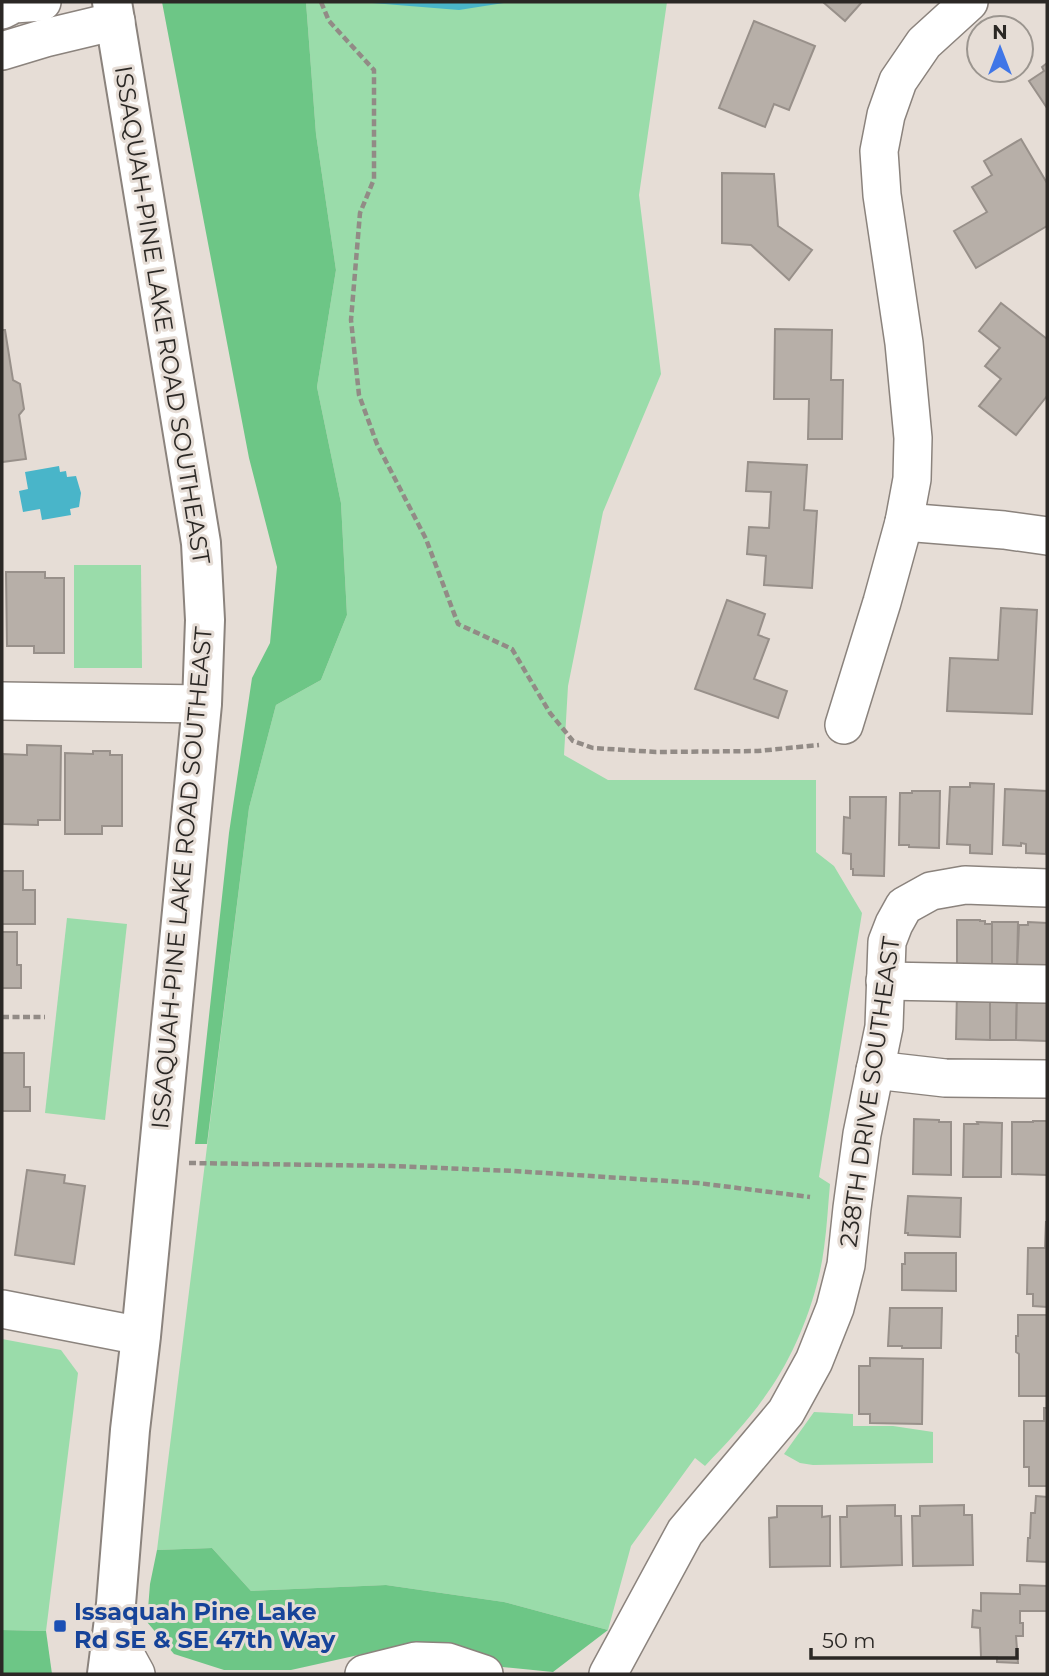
<svg xmlns="http://www.w3.org/2000/svg" width="1049" height="1676" viewBox="0 0 1049 1676" font-family="Montserrat,sans-serif">
<style>
.green{fill:#9adcaa}
.forest{fill:#6dc686}
.water{fill:#49b5c9}
.building{fill:#b7afa8;stroke:#98908a;stroke-width:2}
.lines{fill:none;stroke-linecap:round;stroke-linejoin:round}
.minor-casing{stroke:#8b837d;stroke-width:40}
.major-casing{stroke:#8b837d;stroke-width:42}
.path{stroke:#928b86;stroke-width:4.5;stroke-dasharray:7 3.5;stroke-linecap:butt}
.minor{stroke:#fff;stroke-width:37}
.major{stroke:#fff;stroke-width:38}
.transit-dot{fill:#1a4fb4;stroke:#e6ddd6;stroke-width:2.5}
.labels{text-anchor:middle;stroke-width:6;stroke-linejoin:round;paint-order:stroke}
.street-label{font-size:24px;fill:#2b2825;stroke:#e6ddd6}
.transit-label{font-size:24px;font-weight:bold;fill:#164399;stroke:#e6ddd6;text-anchor:start}
</style>
<rect width="100%" height="100%" fill="#e6ddd6"/>
<g class="green">
<path d="M306 2H667L639 195 661 374 603 512 568 686 564 755 608 780H816V852L834 866 862 913 819 1177 830 1184C828 1205 827 1227 824 1248 818 1296 796 1353 768 1392 750 1419 727 1443 705 1466L695 1458 631 1546 608 1630 504 1602 386 1585 251 1591 212 1548 157 1550 249 808 276 705 321 680 347 615 341 503 317 387 336 270 316 134Z"/>
<path d="M74 565H141L142 668H74Z"/>
<path d="M67 918 127 924 105 1120 45 1113Z"/>
<path d="M2 1339 61 1350 78 1373 46 1631 2 1630Z"/>
<path d="M814 1412 853 1414V1426H893L933 1432V1463L813 1465 800 1463 784 1454Z"/>
</g>
<g class="forest">
<path d="M162 2H306L316 134 336 270 317 387 341 503 347 615 321 680 276 705 249 808 207 1144H195L229 833 252 678 270 643 277 567 249 458Z"/>
<path d="M212 1548 251 1591 386 1585 504 1602 608 1630 553 1672 471 1664 395 1650H381L291 1670H224L174 1654 147 1622 150 1584 157 1550Z"/>
<path d="M2 1630 46 1631 52 1674H2Z"/>
</g>
<g class="water">
<path d="M360 2H510L459 10Z"/>
<path d="M59 466 60 472 66 471 67 477 76 476 81 493 79 507 70 509 71 515 42 520 40 509 23 512 19 491 28 489 25 472Z"/>
</g>
<g class="building">
<path d="M823 2H862L845 21Z"/>
<path d="M754 21 815 46 789 110 774 104 765 127 719 108Z"/>
<path d="M1047 63V108L1029 81 1044 71 1042 67Z"/>
<path d="M1021 139 1047 183V226L976 268 954 231 987 212 972 187 992 175 984 161Z"/>
<path d="M722 173 774 174 778 226 812 250 789 280 751 245 722 243Z"/>
<path d="M1001 303 1047 339V396L1016 435 979 406 1001 379 985 366 1000 348 979 331Z"/>
<path d="M775 329 832 330 831 380H843L842 439H808L809 399H774Z"/>
<path d="M2 330H5L13 380 20 384 24 409 19 415 26 459 2 462Z"/>
<path d="M748 462 807 465 804 510 817 511 812 588 764 585 766 556 747 554 749 527 769 528 771 492 746 491Z"/>
<path d="M6 572H45V578H64V653H34V646H7Z"/>
<path d="M727 600 765 614 758 635 769 639 754 679 787 691 778 718 695 689Z"/>
<path d="M1001 608 1037 610 1032 714 947 711 950 658 998 660Z"/>
<path d="M27 745 61 746 60 820H38V825L3 824V754L27 755Z"/>
<path d="M93 751H110V755H122V826H102V834H65V753L93 754Z"/>
<path d="M970 783 994 784 992 854 970 853V845L947 844 950 787H970Z"/>
<path d="M1005 789 1047 791 1046 854 1026 853V844L1021 843V846L1003 845Z"/>
<path d="M912 791H940L939 848 909 847V845H899L900 793H912Z"/>
<path d="M850 797H886L884 876 853 875V869H851V854L843 853 844 817 850 818Z"/>
<path d="M2 871H23V890H35V924H2Z"/>
<path d="M957 920H980V921H985V924H992V968H957Z"/>
<path d="M992 922H1018L1017 969 992 968Z"/>
<path d="M1028 922 1047 923V969H1017L1019 925H1028Z"/>
<path d="M2 932H17V965H21V988H2Z"/>
<path d="M957 991 990 992V1040L956 1039Z"/>
<path d="M990 992 1017 993 1016 1040H990Z"/>
<path d="M1017 993H1047V1041L1016 1040Z"/>
<path d="M2 1053H24V1087H30V1111H2Z"/>
<path d="M914 1119 939 1120V1122H951V1175L913 1174Z"/>
<path d="M1033 1121H1047V1175L1012 1174V1122H1033Z"/>
<path d="M977 1122 1002 1123 1001 1177H963L964 1124H978Z"/>
<path d="M27 1170 65 1175 64 1183 85 1186 74 1264 15 1255Z"/>
<path d="M908 1196 961 1198 960 1237 908 1235V1233H905Z"/>
<path d="M1046 1221 1047 1307 1033 1306V1294H1027L1028 1248H1045Z"/>
<path d="M905 1253H956V1291L902 1290V1264H905Z"/>
<path d="M890 1308H942L941 1348H902V1346H888Z"/>
<path d="M1018 1315H1047V1396H1019V1354L1016 1352V1336H1018Z"/>
<path d="M870 1358 923 1359 922 1424 870 1423V1414H859V1366H870Z"/>
<path d="M1044 1408H1047V1486H1029V1467H1024V1421H1044Z"/>
<path d="M1036 1496 1047 1497V1562L1027 1561 1028 1538H1030L1031 1513H1035Z"/>
<path d="M895 1505V1516H901L902 1565 841 1567 840 1517H847V1506Z"/>
<path d="M964 1505V1515H972L973 1565 913 1566 912 1516H920V1506Z"/>
<path d="M777 1506H822V1517L830 1516V1566L770 1567 769 1518 777 1517Z"/>
<path d="M1020 1585 1047 1586V1611H1020V1623H1023V1636H1016L1018 1663 997 1662V1657H981L980 1628 972 1627 973 1610 981 1611V1593L1020 1594Z"/>
</g>
<g class="lines">
<defs>
<g id="minor">
<path d="M2 10 14 4 42 2"/>
<path d="M2 51 45 38 116 21"/>
<path d="M904 522 1004 530 1047 536"/>
<path d="M2 701 202 704"/>
<path d="M844 725 882 602 904 522 912 479 913 438 904 343 882 195 879 151 886 115 898 81 924 43 969 2"/>
<path d="M885 981 1047 984"/>
<path d="M875 1070 945 1078 1047 1079"/>
<path d="M2 1309 141 1336"/>
<path d="M113 1632 136 1674"/>
<path d="M364 1674 416 1661 448 1662 484 1674"/>
<path d="M608 1674 685 1532 786 1412 814 1361 835 1308 846 1265 852 1208 862 1134 884 1027 887 942 894 924 904 906 931 891 965 885 1047 888"/>
</g>
<path id="major" d="M107 1674 116 1604 130 1430 141 1336 202 704 205 620 201 543 112 2"/>
</defs>
<use href="#minor" class="minor-casing"/>
<use href="#major" class="major-casing"/>
<g class="path">
<path d="M321 2 329 21 374 70V179L360 213 351 320 359 395 377 444 426 539 458 624 512 649 550 713 573 741 593 748 656 752 758 751 819 745"/>
<path d="M2 1017H45"/>
<path d="M189 1163 392 1166 514 1171 698 1183 810 1197"/>
</g>
<use href="#minor" class="minor"/>
<use href="#major" class="major"/>
</g>
<rect class="transit-dot" x="53" y="1619" width="14" height="14" rx="3.5"/>
<g class="labels">
<g class="street-label">
<text transform="translate(162 315) rotate(81)" y="8">ISSAQUAH-PINE LAKE ROAD SOUTHEAST</text>
<text transform="translate(182 878) rotate(-85)" y="8">ISSAQUAH-PINE LAKE ROAD SOUTHEAST</text>
<text transform="translate(870 1092) rotate(-82)" y="8">238TH DRIVE SOUTHEAST</text>
</g>
<g class="transit-label">
<text x="74" y="1620">Issaquah Pine Lake<tspan x="74" dy="28">Rd SE &amp; SE 47th Way</tspan></text>
</g>
</g>
<rect width="1049" height="1676" fill="none" stroke="#2b2825" stroke-width="7"/>
<g transform="translate(1000 49)"><circle r="33" fill="#e6ddd6" stroke="#9b958f" stroke-width="2"/>
<path d="M0-5L12 26L0 18L-12 26Z" fill="#4076e7"/>
<text y="-10" font-size="19" font-weight="bold" text-anchor="middle" fill="#2b2825">N</text>
</g>
<path d="M811 1648v10h206v-10" fill="none" stroke="#2b2825" stroke-width="3.5"/>
<text x="822" y="1648" font-size="21" fill="#2b2825" stroke="#e6ddd6" stroke-width="5" paint-order="stroke">50 m</text>
</svg>
